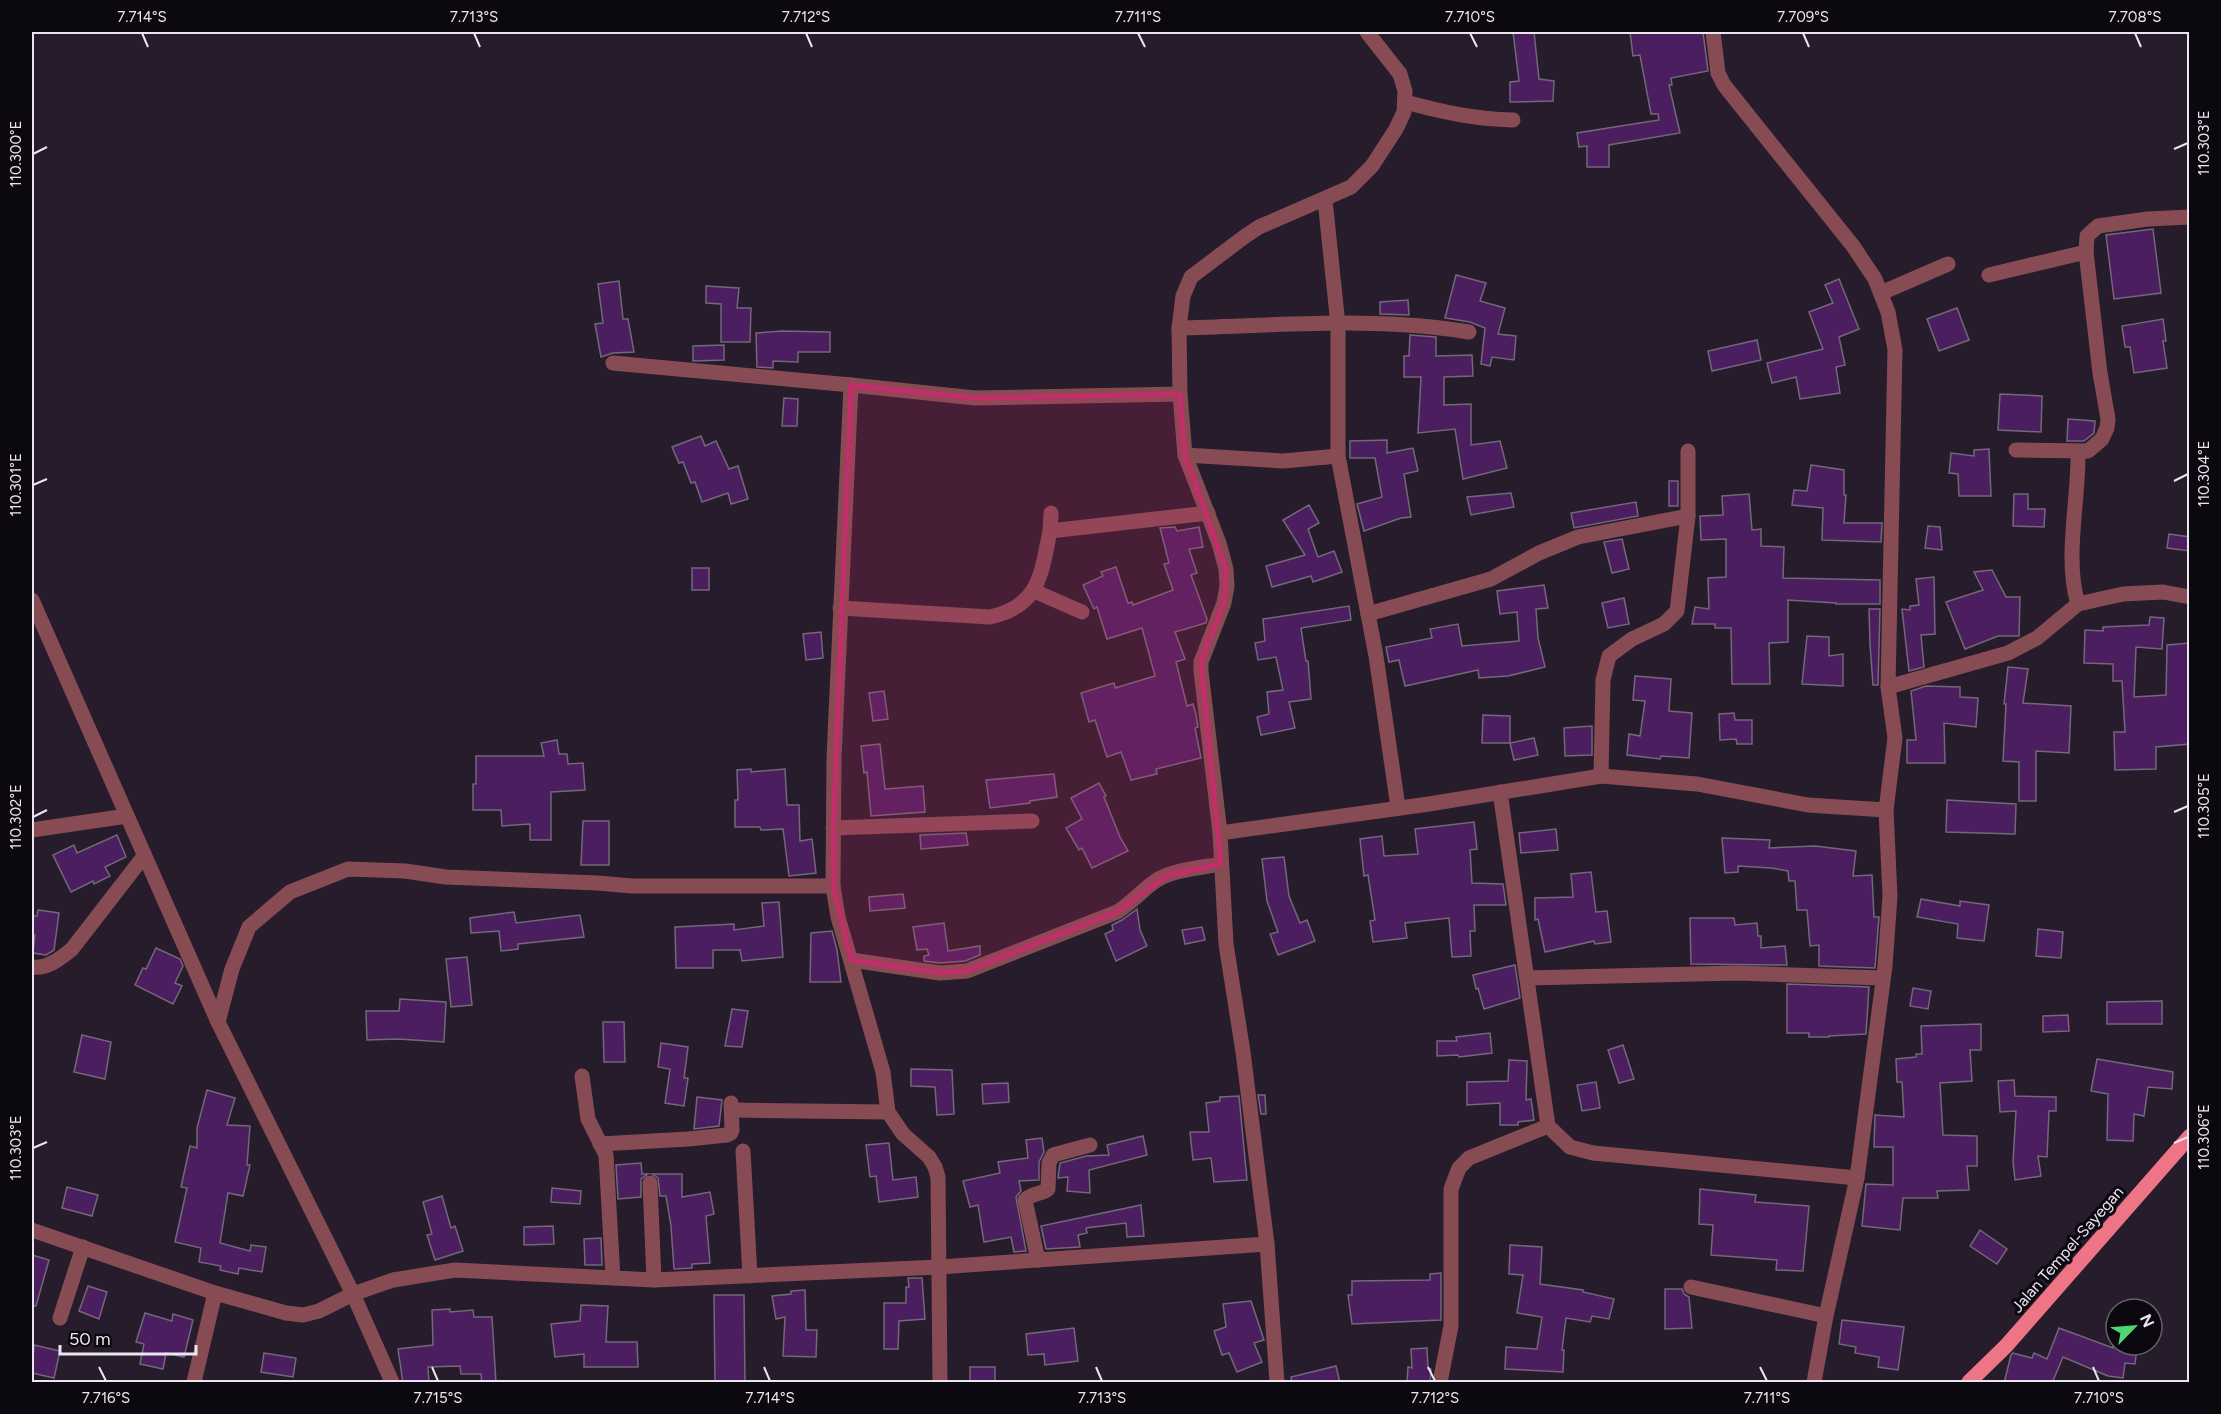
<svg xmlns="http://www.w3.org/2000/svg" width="2221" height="1414" viewBox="0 0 2221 1414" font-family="Figtree,sans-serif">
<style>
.building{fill:#4b1f5f;stroke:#73677a;stroke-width:1.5}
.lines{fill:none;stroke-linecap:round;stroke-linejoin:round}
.minor{stroke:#874c53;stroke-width:15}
.major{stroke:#ed7586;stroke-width:15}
.marked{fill:#c62c6a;fill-opacity:0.2;stroke:#c62c6a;stroke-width:4.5;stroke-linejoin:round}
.ticks{fill:none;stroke:#ebe5ef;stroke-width:2}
.labels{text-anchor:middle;stroke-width:6;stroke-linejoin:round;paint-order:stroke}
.street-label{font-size:16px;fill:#ebe5ef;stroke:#0c080f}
.neatline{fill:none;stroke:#ebe5ef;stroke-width:2}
.ticks-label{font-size:15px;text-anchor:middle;fill:#ebe5ef}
</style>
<rect width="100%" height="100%" fill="#261c2b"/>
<g class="building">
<path d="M1513 32H1534L1539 79 1554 81 1553 101 1510 102V82L1519 81Z"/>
<path d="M1630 32H1703L1708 71 1671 78 1672 85H1669L1680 133 1609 145V167H1587V146L1579 147 1577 133 1659 120 1658 114H1651L1640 55 1633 56Z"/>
<path d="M2153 229 2161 293 2114 299 2106 235Z"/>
<path d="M1456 275 1486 283 1480 301 1505 308 1498 334 1516 336 1514 360 1492 357 1490 366 1481 364 1485 328 1470 322 1445 318Z"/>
<path d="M1839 279 1859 329 1839 337 1845 365 1836 367 1840 393 1800 399 1796 377 1772 383 1767 363 1823 349 1809 312 1833 303 1825 285Z"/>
<path d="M619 281 623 319H628L634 352 613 353 601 357 595 324 603 323 598 284Z"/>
<path d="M706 286 739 288 737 308H751L750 342H721V304L706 303Z"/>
<path d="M1408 300 1409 315 1380 314V302Z"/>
<path d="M1957 308 1969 340 1939 351 1927 319Z"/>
<path d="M2163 319 2166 341H2163L2167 368 2134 373 2130 347H2125L2122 326Z"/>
<path d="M782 331 830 332V352H798V362L773 361V368L757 367 756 333Z"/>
<path d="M1410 335 1436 337V356L1472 355 1473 376 1444 377V405L1471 404V445L1500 441 1507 468 1463 479 1455 429 1418 433 1421 377H1404V356H1409Z"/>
<path d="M1757 340 1761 360 1712 371 1708 351Z"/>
<path d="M724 345V360L693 361V346Z"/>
<path d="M2000 394 2042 396 2041 432 1998 430Z"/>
<path d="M784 398 798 399 797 426H782Z"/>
<path d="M2068 419 2095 421 2094 433 2084 441H2067Z"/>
<path d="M701 436 705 446 716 441 729 469 738 466 748 499 731 504 728 493 702 502 695 482 691 483 683 462 679 463 672 447Z"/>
<path d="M1387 440V453L1413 448 1418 471 1404 474 1411 517 1401 518 1364 531 1357 504 1382 497 1375 458H1350V441Z"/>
<path d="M1989 449 1991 496H1959L1958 474 1949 473 1951 453 1974 456V450Z"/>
<path d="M1811 465 1844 470V495H1846L1844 523H1882L1881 542 1822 540 1823 508 1792 505 1794 490 1807 491Z"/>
<rect x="1669" y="481" width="9" height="25"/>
<path d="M1511 493 1514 507 1471 515 1467 497Z"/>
<path d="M1749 494 1752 530 1761 529V546L1784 547 1783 578 1880 580V604H1836V603L1788 600V642L1769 643 1770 684H1732L1731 628H1715V624H1692L1695 607 1709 609 1708 578 1726 577V539L1701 540 1700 516 1723 515 1722 496Z"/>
<path d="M2014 494H2028V509H2045L2044 527 2013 526Z"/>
<path d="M1636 502 1638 516 1574 528 1571 513Z"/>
<path d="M1309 505 1319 523 1308 529 1318 557 1334 551 1342 572 1313 582 1311 576 1272 587 1266 566 1305 555 1283 520Z"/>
<path d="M1928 526 1940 527 1942 550 1925 548Z"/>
<path d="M1175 527 1177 531 1199 527 1203 547 1189 549 1197 573 1191 575 1207 619 1206 623 1175 632 1185 659 1176 662 1187 706 1193 704 1196 715 1198 727 1195 728 1201 758 1156 769 1157 774 1131 780 1121 752 1107 757 1095 720 1089 722 1081 693 1114 683 1115 688 1155 676 1142 628 1107 639 1097 607 1094 609 1083 585 1103 576 1101 572 1116 567 1128 603 1132 602 1133 605 1173 590 1164 564 1169 563 1160 528Z"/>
<path d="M2169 534 2190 537V551L2167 548Z"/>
<path d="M1622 539 1629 569 1612 573 1604 542Z"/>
<rect x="692" y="568" width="17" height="22"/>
<path d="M1992 570 2006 597H2020L2019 636H1998L1965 649 1946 602 1983 590 1974 572Z"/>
<path d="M1934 577 1935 634 1921 635 1924 667 1909 671 1902 609 1910 610V606L1919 605 1916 579Z"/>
<path d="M1544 585 1548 608 1536 609 1538 638 1545 667 1508 676 1479 678 1478 670 1405 686 1399 660 1389 662 1386 647 1432 638 1430 629 1458 624 1462 646 1519 641 1517 612 1500 614 1497 591Z"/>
<path d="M1624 598 1629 624 1608 628 1602 603Z"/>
<path d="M1349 606 1351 620 1301 628 1306 661H1308L1311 699 1289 702 1295 728 1261 735 1257 717 1269 714 1267 692 1283 690 1276 657 1258 660 1255 643 1265 641 1263 619Z"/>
<path d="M1869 609H1880L1878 685H1873L1870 645Z"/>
<path d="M2150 617 2164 618 2162 649 2136 647 2134 697 2166 695 2167 645 2190 643V744L2156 747V769L2115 770 2114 732H2125L2122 681H2113V664L2084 663 2085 630 2103 631V627L2149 625Z"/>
<path d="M821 632 823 658 806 660 803 634Z"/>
<path d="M1807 636 1829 637V656L1843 654V686L1802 684Z"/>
<path d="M2008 667 2028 669 2023 703 2071 706 2069 753 2036 751V801H2019V762L2003 761 2006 704H2004Z"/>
<path d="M1635 676 1671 679 1669 711 1692 713 1689 758 1661 756 1660 759 1627 755 1629 734 1640 736 1645 701 1633 700Z"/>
<path d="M1926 686 1960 687V697L1978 698 1976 727 1944 723 1945 763H1907V740H1916L1911 691Z"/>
<path d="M884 691 888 719 873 721 869 693Z"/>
<path d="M1734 713 1735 720H1752V744H1737L1736 739 1720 740 1719 714Z"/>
<path d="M1483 715 1510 716V743H1482Z"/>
<path d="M1592 726V755L1565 756 1564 728Z"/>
<path d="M1534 738 1538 755 1514 760 1510 743Z"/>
<path d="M557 740 559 754H567L568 764 583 763 585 790 551 792V840H530V824L502 826 501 810H473V784H476V756H544L541 743Z"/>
<path d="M880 744 885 789 923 786 925 812 871 816 867 772 864 773 861 746Z"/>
<path d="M751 769V772L785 769 787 805H799L800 841 812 839 816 873 789 876 783 829 761 830 760 827H735V800H738L737 770Z"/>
<path d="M1054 774 1057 797 1030 801V803L990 808 986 780Z"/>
<path d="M1099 783 1106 796 1104 797 1120 837 1128 851 1092 868 1082 848 1079 850 1066 828 1082 819 1071 798Z"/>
<path d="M1947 800 2016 804 2015 834 1946 832Z"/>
<path d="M583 821H609V865H581Z"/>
<path d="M1474 822 1477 849 1470 850 1472 883 1503 884 1506 905H1474L1475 931H1470L1471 956 1452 957 1449 918 1405 923 1407 938 1373 942 1370 921 1375 920 1368 875 1364 876 1360 839 1382 836 1384 856 1418 854 1415 829Z"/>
<path d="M1556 829 1558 850 1521 853 1519 833Z"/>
<path d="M966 833 968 845 921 849 920 835Z"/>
<path d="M117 835 126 857 105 867 110 876 94 884 93 881 71 892 53 855 74 845 77 853Z"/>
<path d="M1722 838 1770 840 1769 848 1815 846 1856 851 1853 876 1872 875 1874 917H1879L1875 968 1819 966V945L1810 946 1807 910H1797L1795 881H1789L1788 871 1771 868 1738 866V872L1725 873Z"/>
<path d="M1284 857 1289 896 1300 923 1307 920 1315 941 1278 955 1270 934 1278 932 1267 901 1262 859Z"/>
<path d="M1591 872 1596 912 1607 911 1611 942 1595 944 1594 941 1545 952 1538 919 1535 920V898L1573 897 1571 874Z"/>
<path d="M903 894 905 908 870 911 869 897Z"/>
<path d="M1921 899 1960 906V901L1989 905 1984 941 1957 938 1958 924 1917 917Z"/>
<path d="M779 902 783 957 742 961 740 950H713V968H676L675 927 734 924V930L764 926 762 903Z"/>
<path d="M1137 909 1140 930 1147 946 1116 961 1105 934 1113 930 1112 925 1122 920Z"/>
<path d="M38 910 59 913 54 950 46 955 33 953 35 935 32 934V916H37Z"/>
<path d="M514 912 516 923 580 915 584 937 518 944V949L501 951 499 931 471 933 470 918Z"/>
<path d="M1690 918H1734L1735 925 1757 923 1758 936H1761V948L1785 946 1787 965 1691 964Z"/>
<path d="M944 923 948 951 980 946V955L965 961 940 963 924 961V956L929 955 927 949 917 950 913 927Z"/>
<path d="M1202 927 1205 940 1185 944 1182 930Z"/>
<path d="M2038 929 2063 932 2061 958 2036 956Z"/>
<path d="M832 931 837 950 841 982H810L811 933Z"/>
<path d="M156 948 180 959 183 966 175 983 182 986 173 1004 135 985 143 968 146 969Z"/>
<path d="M467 957 472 1005 451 1007 446 959Z"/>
<path d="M1515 965 1520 998 1484 1009 1478 988 1476 989 1473 975Z"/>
<path d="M1787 984 1869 987 1866 1034 1829 1036V1037H1809V1033H1787Z"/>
<path d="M1913 988 1931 991 1928 1009 1910 1006Z"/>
<path d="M400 999 446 1002 444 1042 398 1039 367 1040 366 1011H399Z"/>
<path d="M2162 1001V1024H2107V1002Z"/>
<path d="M732 1009 748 1011 742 1047 725 1046Z"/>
<path d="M2068 1015 2069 1031 2043 1032V1016Z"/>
<path d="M603 1022H624L625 1062H604Z"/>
<path d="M1981 1024V1050H1970L1972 1081 1940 1083 1943 1135 1977 1136V1166H1967L1969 1190 1937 1191 1938 1198H1903L1900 1230 1862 1226 1866 1184 1893 1185V1147H1874L1875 1115 1904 1117 1902 1082H1897L1896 1059 1916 1057V1054H1922L1921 1026Z"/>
<path d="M1490 1033 1492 1053 1459 1057 1458 1055 1437 1056V1041H1457L1456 1037Z"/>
<path d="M82 1035 111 1042 105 1079 74 1072Z"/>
<path d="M661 1043 688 1047 684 1078H688L684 1106 665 1103 670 1069 658 1067Z"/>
<path d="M1623 1045 1634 1079 1619 1083 1608 1050Z"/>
<path d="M2097 1059 2173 1072 2172 1089 2148 1087 2144 1116 2134 1114 2133 1141 2107 1140 2108 1094 2091 1091Z"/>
<path d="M1509 1060 1527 1061 1526 1100 1531 1099 1534 1120 1518 1122V1125H1500V1103L1467 1105V1082L1508 1081Z"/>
<path d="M911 1069 952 1070 954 1114 937 1115 935 1087 911 1086Z"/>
<path d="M2014 1080 2015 1096 2056 1097V1111H2049L2047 1157 2038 1156 2041 1176 2015 1180 2013 1162 2016 1111 2000 1112 1998 1081Z"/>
<path d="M1596 1082 1600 1108 1582 1111 1577 1085Z"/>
<path d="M1008 1083 1009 1102 983 1104 982 1084Z"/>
<path d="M207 1090 235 1098 227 1125 250 1126 247 1165H250L243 1196 228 1193 220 1243 250 1251 251 1245 266 1247 262 1272 239 1268 238 1274 220 1270 221 1266 199 1262 201 1248 175 1242 187 1188 181 1187 190 1146 197 1148V1128Z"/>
<path d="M1258 1095H1265L1266 1114H1261Z"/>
<path d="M1239 1096 1247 1180 1214 1182 1211 1158 1193 1160 1190 1132H1209L1206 1103 1220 1101V1097Z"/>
<path d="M697 1097 722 1100 719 1126 694 1129Z"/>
<path d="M1143 1136 1147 1155 1089 1170 1090 1193 1067 1191 1068 1177 1058 1178 1060 1163 1086 1156 1109 1155 1107 1145Z"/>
<path d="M1042 1138 1044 1152 1039 1162V1180L1019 1181 1021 1191 1016 1197 1026 1251 1014 1252 1011 1237 984 1242 978 1205 970 1207 963 1181 1000 1173 998 1162 1028 1158 1026 1140Z"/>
<path d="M889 1143 893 1180 916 1177 918 1197 879 1202 876 1176 870 1177 866 1145Z"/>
<path d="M641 1163 642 1174H648L641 1179V1197L618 1199 616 1165Z"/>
<path d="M652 1174H682V1197L710 1192 714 1214 706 1216 710 1263 692 1264V1268L674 1269 671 1226 666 1196H660L658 1178Z"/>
<path d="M67 1187 98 1195 92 1216 62 1208Z"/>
<path d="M552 1188 581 1191 580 1204 551 1202Z"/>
<path d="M1700 1189 1756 1195 1755 1202 1809 1206 1803 1271 1776 1270 1777 1260 1711 1255 1713 1225 1699 1224Z"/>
<path d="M442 1196 451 1228 455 1226 463 1251 435 1260 427 1235 432 1234 423 1202Z"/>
<path d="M1141 1205 1144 1236 1127 1237 1126 1223 1086 1228 1087 1233 1078 1235 1080 1247 1046 1249 1041 1226Z"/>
<path d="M553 1226 554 1244 524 1245V1227Z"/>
<path d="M1980 1230 2007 1249 1997 1264 1970 1246Z"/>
<path d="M601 1238 602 1265H585L584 1239Z"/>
<path d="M1510 1245 1542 1247 1540 1284 1583 1290V1292L1614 1299 1609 1319 1592 1316 1590 1322 1566 1318 1562 1350H1564L1563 1372 1505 1369 1506 1347 1537 1349 1542 1317 1517 1313 1523 1275 1509 1274Z"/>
<path d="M32 1255 49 1260 36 1306H32Z"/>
<path d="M1441 1273V1320L1352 1324 1348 1295H1352V1281L1430 1280V1274Z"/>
<path d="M908 1278H922L925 1319 899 1321 898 1349H884V1303H906V1287H909Z"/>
<path d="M88 1286 107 1292 99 1319 79 1311Z"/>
<path d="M1665 1289H1682L1684 1294 1689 1297 1692 1328 1665 1329Z"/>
<path d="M805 1290 806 1330H817L816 1357 783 1356 785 1317 776 1319 772 1296 791 1294V1291Z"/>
<path d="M714 1295H744L745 1383H715Z"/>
<path d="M1251 1301 1264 1340 1254 1343 1262 1362 1237 1372 1229 1353 1222 1355 1214 1331 1226 1327 1223 1304Z"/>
<path d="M581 1305 608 1306 606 1342H637L638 1367H584V1354L555 1357 551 1324 580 1321Z"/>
<path d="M450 1309V1312L473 1310 474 1317H492L496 1383H482L481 1374H461L460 1366 428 1367 429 1383H403L398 1349 433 1345 432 1310Z"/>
<path d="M145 1313 172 1321 173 1314 193 1320 184 1357 166 1353 163 1369 140 1364 144 1344 136 1342Z"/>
<path d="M1842 1320 1904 1327 1898 1370 1878 1367 1879 1357 1855 1353 1856 1347 1839 1344Z"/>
<path d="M1074 1328 1078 1361 1045 1365 1044 1354 1028 1355 1026 1334Z"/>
<path d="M2059 1328 2113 1348V1344L2137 1347 2135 1364 2125 1363 2123 1378 2108 1376 2063 1357 2052 1383H2004L2011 1355 2013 1353 2032 1358 2034 1353 2047 1359Z"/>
<path d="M34 1345 60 1351 54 1378 32 1373Z"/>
<path d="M1427 1348 1428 1369H1431L1430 1383H1407L1408 1367 1412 1368 1411 1349Z"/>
<path d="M264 1353 296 1358 293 1377 261 1372Z"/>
<path d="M1336 1366 1340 1383H1292L1291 1377Z"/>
<rect x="970" y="1367" width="25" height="16"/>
</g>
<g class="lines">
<g class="minor">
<path d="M1713 32 1718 73 1724 85 1853 246 1875 279 1888 312 1895 350 1888 687"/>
<path d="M1405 102C1443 112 1473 119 1513 120"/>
<path d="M1325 200 1338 325V456L1376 656 1398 807"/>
<path d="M1989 275 2086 252"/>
<path d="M1881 293 1948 264"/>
<path d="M1179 328C1273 326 1377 316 1469 332"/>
<path d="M613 363 851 385"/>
<path d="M2016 450 2088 451 2102 439 2107 428 2108 419 2100 373 2086 252 2087 236 2098 226 2148 219 2190 217"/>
<path d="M1688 451V516"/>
<path d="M1185 455 1283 461 1338 456"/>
<path d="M1050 531 1051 513"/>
<path d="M1034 591 1082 612"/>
<path d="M32 600 218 1022 353 1294 392 1382"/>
<path d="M2078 604C2064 559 2079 499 2078 452"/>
<path d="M840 608 990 617C1040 606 1041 574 1050 531L1208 513"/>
<path d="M1368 614 1491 579 1539 553 1578 537 1688 516 1677 611 1664 624 1632 639 1609 656 1603 680 1601 776"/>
<path d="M1500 792 1548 1126 1570 1147 1593 1153 1857 1178"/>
<path d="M833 828 1032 821"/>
<path d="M32 830 127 816"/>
<path d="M1220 833 1429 804 1601 776 1697 784 1808 805 1886 810 1895 738 1888 687 2008 653 2037 638 2078 604 2123 594 2163 592 2190 597"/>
<path d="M833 886 838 917 883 1072 888 1112 903 1134 929 1157 935 1167 938 1177 940 1382"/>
<path d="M851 960 940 973 967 971 1117 912C1132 903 1143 889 1157 880 1175 869 1201 868 1221 864"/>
<path d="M32 967C47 969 60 959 72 949L144 856"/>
<path d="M1528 978 1737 973 1883 978"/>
<path d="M218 1022 232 969 249 927 290 892 348 869 405 871 446 877 598 883 632 886H833L834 758 851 385 975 398 1180 394"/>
<path d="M582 1076 588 1119 606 1155 613 1278"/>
<path d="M732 1110 888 1112"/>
<path d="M600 1144 688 1139 727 1135 731 1133 732 1130 731 1103"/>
<path d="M743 1151 750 1276"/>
<path d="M650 1183 654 1280"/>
<path d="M32 1230 215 1293 286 1313 303 1315 319 1311 353 1294 393 1280 455 1270 654 1280 939 1267 1267 1244"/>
<path d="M1038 1260 1025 1200C1033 1192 1041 1195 1048 1189L1049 1163 1053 1155 1090 1145"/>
<path d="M1691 1287 1826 1316"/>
<path d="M60 1318 83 1247"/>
<path d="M194 1382 215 1293"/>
<path d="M1277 1382 1267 1244 1243 1052 1226 944 1220 833 1201 671V662L1224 603 1227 586 1226 569 1219 543 1185 455 1180 394 1179 328 1183 296 1191 277 1244 237 1259 227 1351 187 1372 166 1396 129 1404 112 1405 91 1400 74 1367 32"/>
<path d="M1440 1382 1451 1326V1189L1459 1168 1469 1158 1548 1126"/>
<path d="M1814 1382 1826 1316 1857 1178 1885 966 1890 896 1886 810"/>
</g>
<path class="major" d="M1969 1382 2006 1346 2190 1136"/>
</g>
<path class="marked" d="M851 385 975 398 1180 394 1185 455 1226 569 1224 603 1201 662 1221 864 1167 876 1117 912 967 971 940 973 851 960 833 886V828Z"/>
<path class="ticks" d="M142 33 148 47M474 33 480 47M806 33 812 47M1138 33 1145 47M1470 33 1477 47M1803 33 1809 47M2135 33 2141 47M2174 149 2188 143M33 154 47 147M2174 481 2188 474M33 485 47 479M2174 812 2188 806M33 817 47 810M2174 1143 2188 1137M33 1148 47 1142M99 1367 106 1381M432 1367 438 1381M764 1367 770 1381M1096 1367 1102 1381M1428 1367 1435 1381M1760 1367 1767 1381M2093 1367 2099 1381"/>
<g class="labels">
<g class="street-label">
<text transform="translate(2067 1249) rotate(-49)" y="6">Jalan Tempel-Sayegan</text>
</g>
</g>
<rect width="2221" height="1414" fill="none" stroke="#0c080f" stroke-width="66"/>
<g transform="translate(2134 1327) rotate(65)"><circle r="28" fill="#0c080f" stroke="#656069" stroke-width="1.5"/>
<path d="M0-4.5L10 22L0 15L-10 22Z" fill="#4dd676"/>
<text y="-9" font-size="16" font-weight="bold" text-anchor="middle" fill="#ebe5ef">N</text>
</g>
<path d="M60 1345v9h136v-9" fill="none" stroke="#ebe5ef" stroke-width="3"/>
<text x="69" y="1345" font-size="18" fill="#ebe5ef" stroke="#0c080f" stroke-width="4.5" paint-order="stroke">50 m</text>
<rect x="33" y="33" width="2155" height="1348" class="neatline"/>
<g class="ticks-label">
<text x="142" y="22">7.714°S</text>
<text x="474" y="22">7.713°S</text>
<text x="806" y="22">7.712°S</text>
<text x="1138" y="22">7.711°S</text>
<text x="1470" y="22">7.710°S</text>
<text x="1803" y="22">7.709°S</text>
<text x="2135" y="22">7.708°S</text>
<text transform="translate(2204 143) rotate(-90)" y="5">110.303°E</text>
<text transform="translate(16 154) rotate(-90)" y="5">110.300°E</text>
<text transform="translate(2204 474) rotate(-90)" y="5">110.304°E</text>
<text transform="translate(16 485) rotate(-90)" y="5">110.301°E</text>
<text transform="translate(2204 806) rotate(-90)" y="5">110.305°E</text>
<text transform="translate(16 817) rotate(-90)" y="5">110.302°E</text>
<text transform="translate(2204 1137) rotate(-90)" y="5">110.306°E</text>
<text transform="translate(16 1148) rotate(-90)" y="5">110.303°E</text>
<text x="106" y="1403">7.716°S</text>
<text x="438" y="1403">7.715°S</text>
<text x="770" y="1403">7.714°S</text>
<text x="1102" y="1403">7.713°S</text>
<text x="1435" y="1403">7.712°S</text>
<text x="1767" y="1403">7.711°S</text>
<text x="2099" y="1403">7.710°S</text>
</g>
</svg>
